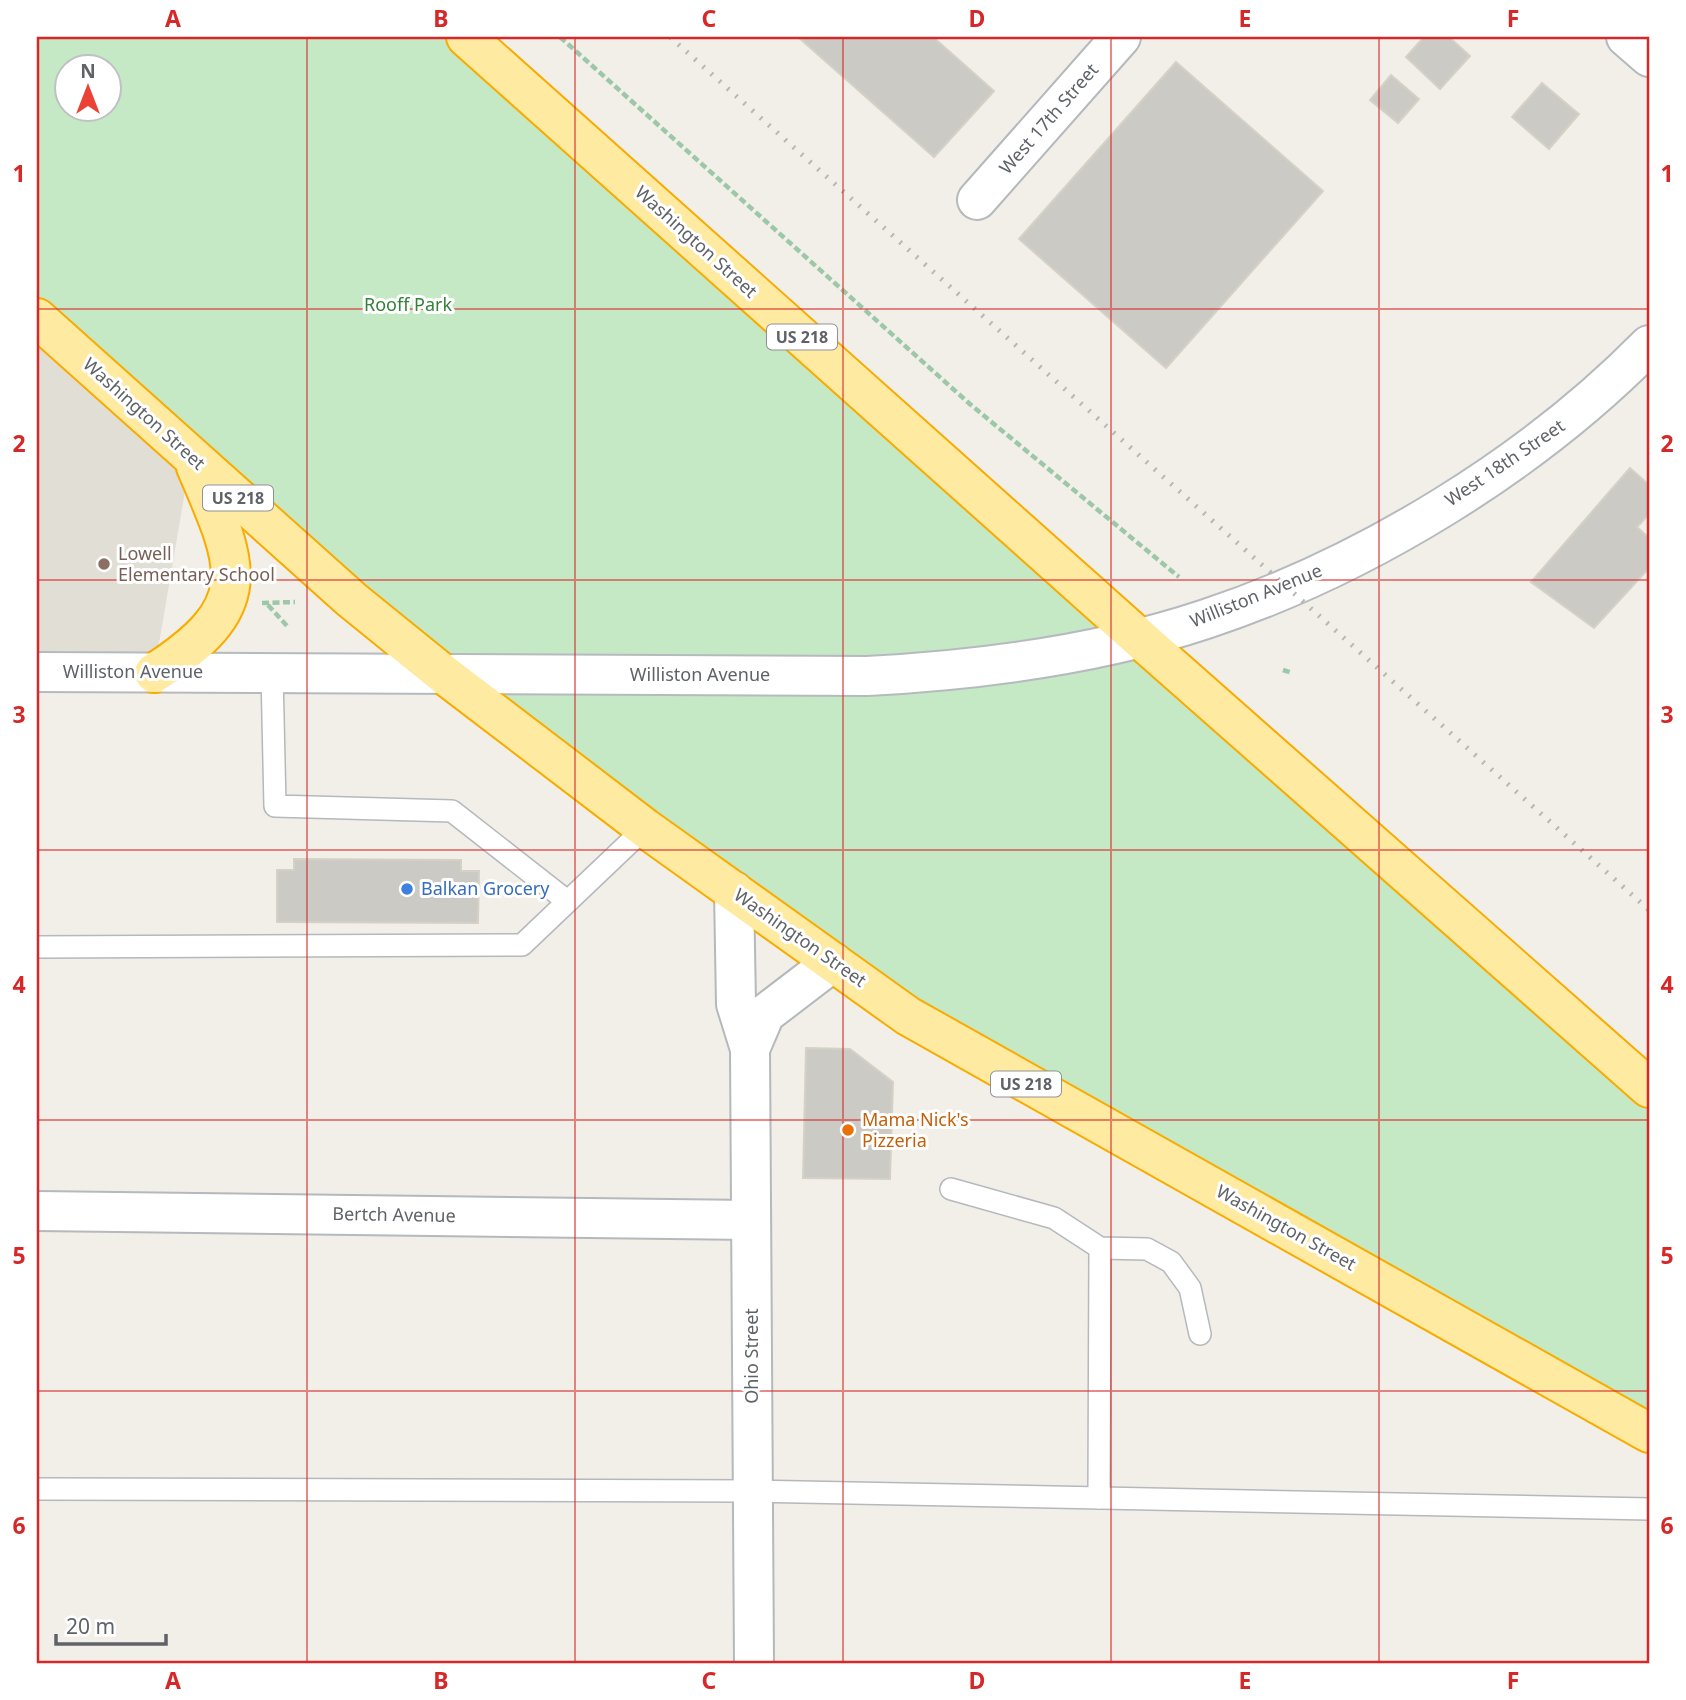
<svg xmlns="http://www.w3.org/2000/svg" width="1686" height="1700" viewBox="0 0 1686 1700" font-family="'Noto Sans',sans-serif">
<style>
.education{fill:#e1ded6}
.green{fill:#c5e8c5;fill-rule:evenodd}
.building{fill:#cccac5;stroke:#d6d1c6;stroke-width:2}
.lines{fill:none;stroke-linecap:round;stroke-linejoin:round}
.service-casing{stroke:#b5b8bc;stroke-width:24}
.minor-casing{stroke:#b5b8bc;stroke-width:42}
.secondary-casing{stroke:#b6babf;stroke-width:42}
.trunk-casing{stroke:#f9ab00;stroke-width:42}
.path{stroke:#9cc7a9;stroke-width:4.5;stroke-dasharray:7 3.5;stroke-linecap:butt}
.service{stroke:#fff;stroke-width:21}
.minor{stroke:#fff;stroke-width:38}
.secondary{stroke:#fff;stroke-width:38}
.trunk{stroke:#feeaa1;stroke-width:38}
.rail{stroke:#b6b7b8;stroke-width:5;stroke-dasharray:2 9;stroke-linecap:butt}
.grid{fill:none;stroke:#d62828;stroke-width:2;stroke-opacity:0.55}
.education-dot{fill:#8d6e63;stroke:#fff;stroke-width:2.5}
.shop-dot{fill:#3f7fe0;stroke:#fff;stroke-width:2.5}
.food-dot{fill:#e8710a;stroke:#fff;stroke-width:2.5}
.labels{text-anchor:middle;stroke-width:6;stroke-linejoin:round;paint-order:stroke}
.shield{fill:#fff;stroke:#8f9295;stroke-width:2}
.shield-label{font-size:16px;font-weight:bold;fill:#5f6368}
.street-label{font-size:18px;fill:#5f6368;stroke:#fff}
.park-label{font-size:18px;fill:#348238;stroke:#fff}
.education-label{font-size:18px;fill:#785e54;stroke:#fff;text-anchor:start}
.shop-label{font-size:18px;fill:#366cbe;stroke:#fff;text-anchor:start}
.food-label{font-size:18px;fill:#c56008;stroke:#fff;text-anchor:start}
.neatline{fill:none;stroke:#d62828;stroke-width:2.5}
.grid-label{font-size:23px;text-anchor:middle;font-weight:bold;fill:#d62828}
</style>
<rect width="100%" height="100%" fill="#f1efe8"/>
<path class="education" d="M37 318 191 456 154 673 37 672Z"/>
<path class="green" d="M37 37H487L1649 1076V1437L1093 1122 645 828 37 313ZM66 66H108V108H66Z"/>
<g class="building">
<path d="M798 37H933L994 91 934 157Z"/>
<path d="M1424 37H1449L1470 56 1440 89 1406 57Z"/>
<path d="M1176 62 1323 191 1166 368 1019 239Z"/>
<path d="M1391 75 1419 99 1398 123 1370 100Z"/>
<path d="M1542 83 1579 114 1549 149 1512 117Z"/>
<path d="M1630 468 1649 485V514L1637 527 1649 538V568L1594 628 1531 582Z"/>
<path d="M294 859 461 860V871H479L478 923 277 922V870H294Z"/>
<path d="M806 1048 850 1049 893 1082 890 1179 803 1178Z"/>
</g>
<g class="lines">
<defs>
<g id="service">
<path d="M272 673 275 806 452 811 567 901"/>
<path d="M37 947 522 945 645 828"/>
<path d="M951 1189 1054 1218 1100 1248 1147 1249 1171 1262 1190 1288 1200 1334"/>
<path d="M37 1489 753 1491 1649 1509"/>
<path d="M1099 1498 1100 1248"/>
</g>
<g id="minor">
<path d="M1626 37 1649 57"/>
<path d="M977 200 1121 37"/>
<path d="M734 891 736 1004 750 1049 754 1663"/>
<path d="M750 1049 765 1014 833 962"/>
<path d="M37 1211 751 1220"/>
</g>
<path id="secondary" d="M37 672 867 676C981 670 1098 655 1206 619 1366 566 1532 464 1649 345"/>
<g id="trunk">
<path d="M466 37 1138 637 1649 1088"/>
<path d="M37 318 352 600 442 673 645 828 908 1016 1649 1433"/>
<path d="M154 673C258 606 240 568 196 467"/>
</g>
</defs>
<use href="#service" class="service-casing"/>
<use href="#minor" class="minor-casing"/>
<use href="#secondary" class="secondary-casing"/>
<use href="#trunk" class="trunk-casing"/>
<g class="path">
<path d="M560 37 971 405 1179 577"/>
<path d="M262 603 295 602"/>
<path d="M268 605 288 627"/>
<path d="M1283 670 1292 673"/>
</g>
<use href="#service" class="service"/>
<use href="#minor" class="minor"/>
<use href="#secondary" class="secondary"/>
<use href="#trunk" class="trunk"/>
<path class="rail" d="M670 37 1649 910"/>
</g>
<path class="grid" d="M307 37V1663M575 37V1663M843 37V1663M1111 37V1663M1379 37V1663M37 309H1649M37 580H1649M37 850H1649M37 1120H1649M37 1391H1649"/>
<circle class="education-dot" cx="104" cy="564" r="7"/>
<circle class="shop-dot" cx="407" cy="889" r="7"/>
<circle class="food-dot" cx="848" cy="1130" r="7"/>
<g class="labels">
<g class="shield">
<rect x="767" y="324.5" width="70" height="25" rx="5"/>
<rect x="203" y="485.5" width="70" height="25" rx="5"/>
<rect x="991" y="1071.5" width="70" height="25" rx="5"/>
</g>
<g class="shield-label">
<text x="802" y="343">US 218</text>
<text x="238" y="504">US 218</text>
<text x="1026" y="1090">US 218</text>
</g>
<g class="street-label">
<text transform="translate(1049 119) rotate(-49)" y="6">West 17th Street</text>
<text transform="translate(696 242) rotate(42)" y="6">Washington Street</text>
<text transform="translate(144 414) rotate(42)" y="6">Washington Street</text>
<text transform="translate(1505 463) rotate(-34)" y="6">West 18th Street</text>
<text transform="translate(1256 596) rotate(-22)" y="6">Williston Avenue</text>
<text x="133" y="678">Williston Avenue</text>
<text x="700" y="681">Williston Avenue</text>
<text transform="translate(800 938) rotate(35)" y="6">Washington Street</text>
<text transform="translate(394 1215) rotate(1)" y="6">Bertch Avenue</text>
<text transform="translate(1286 1228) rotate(29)" y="6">Washington Street</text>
<text transform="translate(752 1356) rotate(-90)" y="6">Ohio Street</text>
</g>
<g class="park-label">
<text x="408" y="311">Rooff Park</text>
</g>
<g class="education-label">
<text x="118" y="560">Lowell<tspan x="118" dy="21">Elementary School</tspan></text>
</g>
<g class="shop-label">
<text x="421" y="895">Balkan Grocery</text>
</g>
<g class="food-label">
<text x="862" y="1126">Mama Nick's<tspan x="862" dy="21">Pizzeria</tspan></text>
</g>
</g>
<rect width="1686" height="1700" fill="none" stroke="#ffffff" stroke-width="77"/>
<g transform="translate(88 88)"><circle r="33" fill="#ffffff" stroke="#bfc1c3" stroke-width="2"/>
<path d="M0-5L12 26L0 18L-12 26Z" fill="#ea4335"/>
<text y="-10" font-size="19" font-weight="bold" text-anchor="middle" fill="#5f6368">N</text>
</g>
<path d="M56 1634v10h110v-10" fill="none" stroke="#5f6368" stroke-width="3.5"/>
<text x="66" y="1634" font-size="21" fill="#5f6368" stroke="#ffffff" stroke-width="5" paint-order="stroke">20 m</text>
<rect x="38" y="38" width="1610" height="1624" class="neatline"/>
<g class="grid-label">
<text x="173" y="27">A</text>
<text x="441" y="27">B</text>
<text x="709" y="27">C</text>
<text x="977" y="27">D</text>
<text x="1245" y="27">E</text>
<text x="1513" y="27">F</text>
<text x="19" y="182">1</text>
<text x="1667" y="182">1</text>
<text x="19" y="452">2</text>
<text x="1667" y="452">2</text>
<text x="19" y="723">3</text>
<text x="1667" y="723">3</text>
<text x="19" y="993">4</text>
<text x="1667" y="993">4</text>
<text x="19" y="1264">5</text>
<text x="1667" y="1264">5</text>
<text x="19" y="1534">6</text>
<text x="1667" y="1534">6</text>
<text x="173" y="1689">A</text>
<text x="441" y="1689">B</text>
<text x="709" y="1689">C</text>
<text x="977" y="1689">D</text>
<text x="1245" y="1689">E</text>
<text x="1513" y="1689">F</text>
</g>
</svg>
